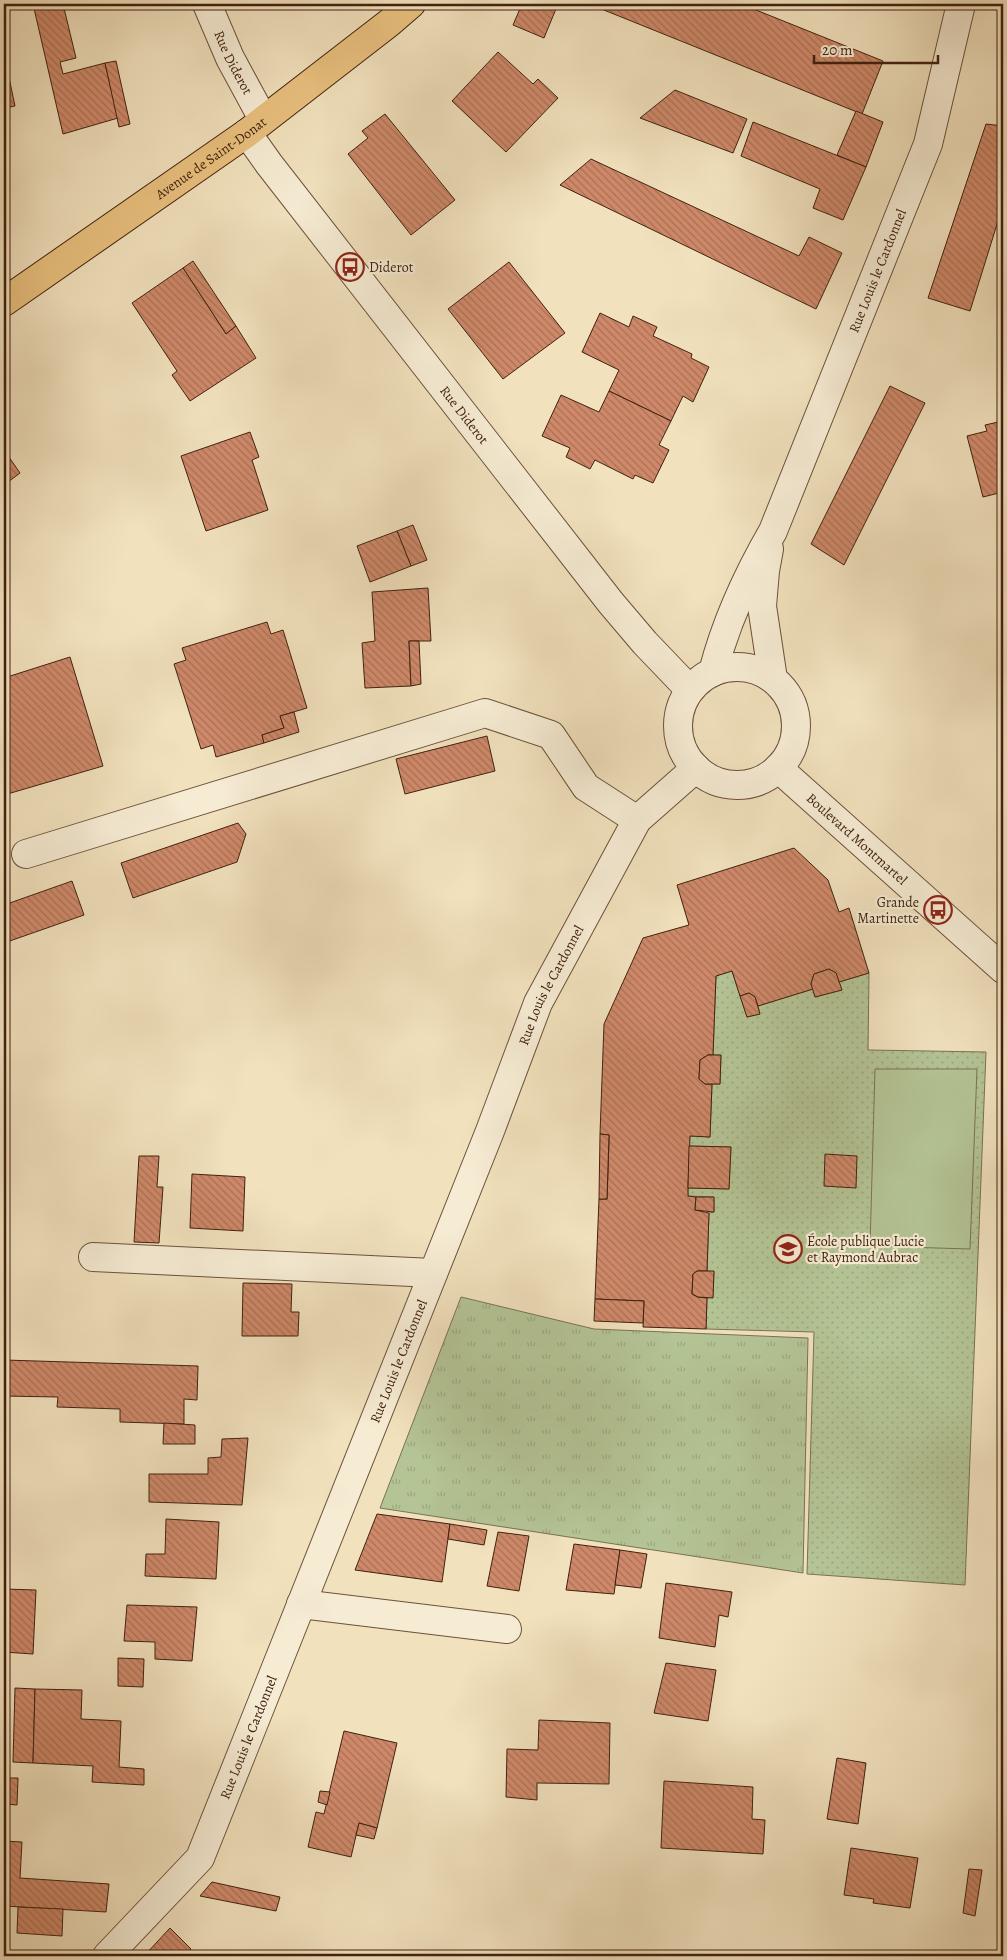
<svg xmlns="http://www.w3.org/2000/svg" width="1007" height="1960" viewBox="0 0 1007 1960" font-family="Alegreya,serif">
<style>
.grass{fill:url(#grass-tufts);stroke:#7a7252}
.park{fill:url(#park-dots);stroke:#7a7252}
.pitch{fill:#b4c495;stroke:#7a7252}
.building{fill:url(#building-back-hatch);stroke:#40210f}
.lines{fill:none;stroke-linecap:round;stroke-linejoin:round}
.minor-casing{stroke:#6c513a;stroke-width:30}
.major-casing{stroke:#40210f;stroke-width:30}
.minor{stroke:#f6ecd4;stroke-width:28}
.major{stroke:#e8c07e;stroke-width:28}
.labels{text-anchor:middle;stroke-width:4.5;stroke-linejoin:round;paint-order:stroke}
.street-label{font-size:14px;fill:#40210f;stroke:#f6ecd4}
.poi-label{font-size:14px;fill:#40210f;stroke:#f6ecd4;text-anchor:start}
</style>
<defs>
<pattern id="grass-tufts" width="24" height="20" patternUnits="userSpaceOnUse" patternTransform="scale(1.25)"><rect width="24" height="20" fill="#b4c495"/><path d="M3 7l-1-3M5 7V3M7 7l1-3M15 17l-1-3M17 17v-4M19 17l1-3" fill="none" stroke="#9ca87f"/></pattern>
<pattern id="park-dots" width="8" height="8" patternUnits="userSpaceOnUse" patternTransform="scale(1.25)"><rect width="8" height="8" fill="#b4c495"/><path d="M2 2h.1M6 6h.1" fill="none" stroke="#9ca87f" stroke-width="1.8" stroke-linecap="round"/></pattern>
<pattern id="building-back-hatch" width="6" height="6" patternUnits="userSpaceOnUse" patternTransform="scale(1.25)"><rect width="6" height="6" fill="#cf896a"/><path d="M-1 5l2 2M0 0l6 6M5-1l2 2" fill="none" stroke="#a97056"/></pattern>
</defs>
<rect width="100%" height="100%" fill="#f1e1bd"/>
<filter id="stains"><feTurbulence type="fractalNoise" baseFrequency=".004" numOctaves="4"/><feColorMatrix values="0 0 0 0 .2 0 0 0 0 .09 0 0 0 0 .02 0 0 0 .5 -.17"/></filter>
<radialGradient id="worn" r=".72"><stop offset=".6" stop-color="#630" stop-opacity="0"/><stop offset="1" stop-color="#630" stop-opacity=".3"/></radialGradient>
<path class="grass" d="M461 1297 594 1329 808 1338 803 1573 380 1508Z"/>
<path class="park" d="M732 971 747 1017 760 1014 758 1006 813 989 815 997 842 990 839 982 869 973 868 1050 986 1052 965 1585 807 1574 814 1332 706 1329 707 1298 713 1297 714 1272 707 1271 709 1213 714 1212V1197L688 1196V1188L729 1189 731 1147 689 1146 690 1136 710 1137 712 1084H720L721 1055H713L716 976Z"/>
<path class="pitch" d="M875 1069H977L970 1249 870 1246Z"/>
<g class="building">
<path d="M33 4H63L76 58 60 62 63 74 105 63 118 118 63 134Z"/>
<path d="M522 4H558L544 38 513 25Z"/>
<path d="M589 4H741L883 61 862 114Z"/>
<path d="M498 52 533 84 538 79 558 98 506 152 452 101Z"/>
<path d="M4 54 15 106 4 108Z"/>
<path d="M116 61 130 124 119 127 105 63Z"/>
<path d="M675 90 747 119 733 153 640 118Z"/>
<path d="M856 111 883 122 866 167 837 155Z"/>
<path d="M385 114 455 200 411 235 348 154 368 138 362 131Z"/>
<path d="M753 122 866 167 843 220 813 208 820 189 741 156Z"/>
<path d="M986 124 1003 126V205L970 311 928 298Z"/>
<path d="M591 159 799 256 809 237 842 253 816 309 560 185Z"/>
<path d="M193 261 236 326 226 334 183 268Z"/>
<path d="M509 262 565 333 503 379 448 309Z"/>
<path d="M183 268 226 334 236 326 256 358 190 401 172 375 177 371 132 303Z"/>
<path d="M600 313 629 327 633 316 657 327 653 336 692 354 691 358 709 367 693 402 683 396 671 421 609 391 619 370 582 352Z"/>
<path d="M890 386 925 403 844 565 811 544Z"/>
<path d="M609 391 671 421 659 445 669 450 653 483 635 475 633 479 595 460 590 469 566 457 570 448 542 436 561 395 599 412Z"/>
<path d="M1003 421V492L983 497 967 436 987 431 985 425Z"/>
<path d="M250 432 259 457 252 460 268 510 206 531 181 456Z"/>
<path d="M4 450 20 473 4 485Z"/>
<path d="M413 525 427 560 411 566 397 531Z"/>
<path d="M397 531 411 566 370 582 357 546Z"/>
<path d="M428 588 431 641H409L411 686 365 688 362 643 375 641 372 592Z"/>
<path d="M267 622 271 634 283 630 307 708 280 716 284 728 262 735 264 743 216 757 213 745 201 749 174 664 186 660 182 648Z"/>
<path d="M409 641H419L421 684 411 686Z"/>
<path d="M70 657 103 766 4 795V678Z"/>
<path d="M294 712 299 732 264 743 262 735 284 728 280 716Z"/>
<path d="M487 736 495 771 405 794 396 759Z"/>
<path d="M238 823 246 834 237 862 133 898 121 863Z"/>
<path d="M794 848 828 880 839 912 849 908 869 973 839 982 836 973 829 969 814 974 811 984 813 989 758 1006 755 997 749 993 740 996 732 971 716 976 713 1055H708L700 1060 699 1079 705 1084H712L710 1137 690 1136 688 1188V1196L696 1197 695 1210 709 1213 707 1271H697L693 1274 692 1294 698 1297 707 1298 706 1329 643 1327 644 1301 595 1299 599 1199H607L609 1141V1135L600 1134 604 1024 643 938 689 925 677 885Z"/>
<path d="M72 881 84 915 4 943V905Z"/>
<path d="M829 969 836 973 842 990 815 997 811 984 814 974Z"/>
<path d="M749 993 755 997 760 1014 747 1017 740 996Z"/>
<path d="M708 1055H721L720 1084H705L699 1079 700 1060Z"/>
<path d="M600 1134 609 1135 607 1199H599Z"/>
<path d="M689 1146 731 1147 729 1189 688 1188Z"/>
<path d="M825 1154 857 1156 856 1188 824 1186Z"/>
<path d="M139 1156H159L157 1187H163L159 1243 134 1242Z"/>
<path d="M192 1174 245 1177 243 1231 190 1228Z"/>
<path d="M696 1197H714V1212L695 1210Z"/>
<path d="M697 1271H714L713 1298 698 1297 692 1294 693 1274Z"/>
<path d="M243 1283 292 1284 291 1312H299L298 1336H242Z"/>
<path d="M595 1299 644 1301 643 1323 594 1321Z"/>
<path d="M4 1360 198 1366 197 1400 184 1399V1424L120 1422V1409L57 1407 58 1397 4 1396Z"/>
<path d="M164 1423 195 1425V1444H163Z"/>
<path d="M248 1438 242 1505 149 1502V1474H208V1458L221 1457 222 1439Z"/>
<path d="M377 1514 450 1524 442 1582 355 1570Z"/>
<path d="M166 1519 219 1522 216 1579 145 1576 146 1554H165Z"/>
<path d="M450 1524 487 1530 484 1545 448 1539Z"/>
<path d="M498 1532 529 1536 519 1591 487 1586Z"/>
<path d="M574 1544 620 1550 614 1594 566 1590Z"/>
<path d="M620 1550 647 1554 641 1588 615 1585Z"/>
<path d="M666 1583 732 1592 728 1617 719 1615 715 1647 659 1638Z"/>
<path d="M4 1589 36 1590 33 1654 4 1652Z"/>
<path d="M127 1605 197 1607 192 1661 155 1659V1642L124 1641Z"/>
<path d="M118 1658 144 1659 143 1687 118 1686Z"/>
<path d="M666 1663 716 1670 708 1721 654 1713Z"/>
<path d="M15 1688 35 1689 33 1763 13 1762Z"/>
<path d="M35 1689 82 1690 81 1719 121 1721 119 1767 144 1769V1785L92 1782 93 1766 33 1763Z"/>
<path d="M539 1720 610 1723 609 1784 537 1783V1800L506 1797 507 1749 538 1750Z"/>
<path d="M344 1731 397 1743 377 1828 359 1823 351 1857 308 1847 316 1812 324 1814Z"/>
<path d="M837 1758 866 1763 858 1824 827 1819Z"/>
<path d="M4 1778H18L17 1805 4 1804Z"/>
<path d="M664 1781 753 1787 752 1819 765 1820 763 1854 661 1848Z"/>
<path d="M320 1791 330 1792 327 1805 318 1802Z"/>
<path d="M359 1823 377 1828 374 1839 356 1835Z"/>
<path d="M4 1841 22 1842 20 1878 109 1884 106 1912 4 1906Z"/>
<path d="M851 1848 918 1858 910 1908 873 1903 874 1899 844 1895Z"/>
<path d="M969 1869 982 1870 975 1916 963 1913Z"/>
<path d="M212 1882 280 1897 276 1911 200 1896Z"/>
<path d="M18 1907 63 1909 62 1936 17 1933Z"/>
<path d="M170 1928 191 1949 184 1956H144Z"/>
</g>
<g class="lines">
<defs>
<g id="minor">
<path id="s1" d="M207 4 230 58 263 119"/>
<path id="s2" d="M247 133 269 164 611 603 645 643 690 690"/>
<path d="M769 549 765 571 762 606 773 679"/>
<circle cx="737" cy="726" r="59"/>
<path id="s3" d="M713 672C726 621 747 576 773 531L928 144 961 4"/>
<path id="s4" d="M778 768 1003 969"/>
<path d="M26 854 485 713 551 735 586 787 637 820"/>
<path d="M93 1257 433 1273"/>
<path d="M301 1604 507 1629"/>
<path id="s5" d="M107 1956 200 1858 490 1131 538 1003 637 820 696 768"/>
</g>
<g id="major">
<path id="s6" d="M4 302 247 133 389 23 411 4"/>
</g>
</defs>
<use href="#minor" class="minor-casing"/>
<use href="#major" class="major-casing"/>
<use href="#minor" class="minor"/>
<use href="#major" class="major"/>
</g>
<defs>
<symbol id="bus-ring" viewBox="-11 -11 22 22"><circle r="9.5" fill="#f6ecd4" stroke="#8f2418" stroke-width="1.5"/><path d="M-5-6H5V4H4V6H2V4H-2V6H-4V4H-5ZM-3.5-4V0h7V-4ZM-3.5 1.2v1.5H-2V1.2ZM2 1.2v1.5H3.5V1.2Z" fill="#8f2418"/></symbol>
<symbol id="school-ring" viewBox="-11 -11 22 22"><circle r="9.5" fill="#f6ecd4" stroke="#8f2418" stroke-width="1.5"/><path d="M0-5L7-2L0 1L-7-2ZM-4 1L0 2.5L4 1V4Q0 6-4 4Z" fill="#8f2418"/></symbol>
</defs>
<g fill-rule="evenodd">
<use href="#bus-ring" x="334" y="251" width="32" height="32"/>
<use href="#bus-ring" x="922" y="894" width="32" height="32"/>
<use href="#school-ring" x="772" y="1233" width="32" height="32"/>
</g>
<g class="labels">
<g class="street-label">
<text dy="5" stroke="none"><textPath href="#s1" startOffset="64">Rue Diderot</textPath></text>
<text dy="5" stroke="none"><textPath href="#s6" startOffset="252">Avenue de Saint-Donat</textPath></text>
<text dy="5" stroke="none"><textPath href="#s3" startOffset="434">Rue Louis le Cardonnel</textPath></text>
<text dy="5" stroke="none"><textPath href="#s2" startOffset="356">Rue Diderot</textPath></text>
<text dy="5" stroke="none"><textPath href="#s4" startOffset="106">Boulevard Montmartel</textPath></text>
<text dy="5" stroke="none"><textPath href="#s5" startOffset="1076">Rue Louis le Cardonnel</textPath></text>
<text dy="5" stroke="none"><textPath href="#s5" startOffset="670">Rue Louis le Cardonnel</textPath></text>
<text dy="5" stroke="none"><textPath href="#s5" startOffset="265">Rue Louis le Cardonnel</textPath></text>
</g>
<g class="poi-label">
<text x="369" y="272">Diderot</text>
<text x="919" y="907" text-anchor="end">Grande<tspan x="919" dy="16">Martinette</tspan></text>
<text x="807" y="1246">École publique Lucie<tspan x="807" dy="16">et Raymond Aubrac</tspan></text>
</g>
</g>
<rect width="1007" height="1960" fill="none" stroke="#f1e1bd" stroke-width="20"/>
<rect x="5" y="5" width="997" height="1950" fill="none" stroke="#40210f" stroke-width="2.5"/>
<rect x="10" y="10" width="987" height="1940" fill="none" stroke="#40210f"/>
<path d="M814 55v8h124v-8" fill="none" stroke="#40210f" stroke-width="2.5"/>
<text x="822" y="55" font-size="15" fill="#40210f" stroke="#f6ecd4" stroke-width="4" paint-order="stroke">20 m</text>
<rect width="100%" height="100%" filter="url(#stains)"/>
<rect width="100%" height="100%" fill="url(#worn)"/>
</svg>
